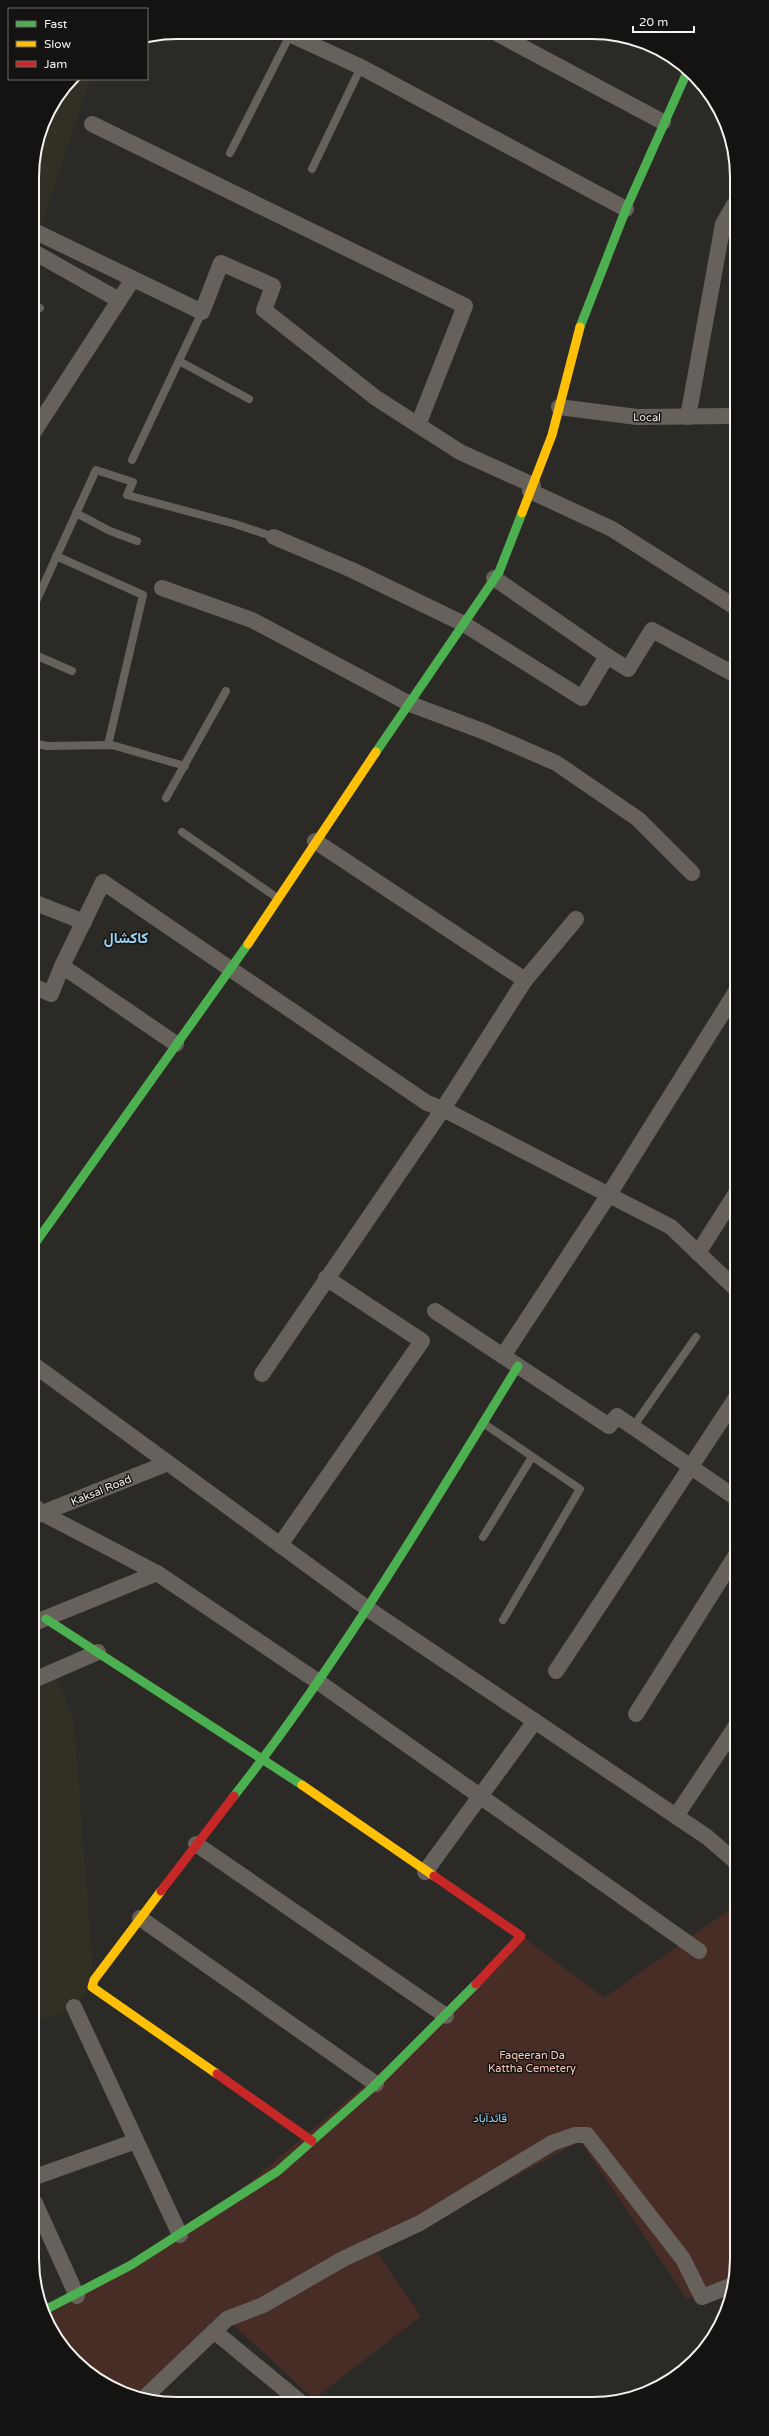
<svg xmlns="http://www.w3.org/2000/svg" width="769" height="2436" viewBox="0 0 769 2436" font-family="'Varela Round',Vazirmatn,sans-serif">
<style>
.built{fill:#322f25}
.green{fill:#482d26}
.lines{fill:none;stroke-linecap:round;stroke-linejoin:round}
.lane{stroke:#67615c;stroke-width:8}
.street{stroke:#67615c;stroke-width:16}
.fast{stroke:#4caf50;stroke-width:9}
.slow{stroke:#ffc107;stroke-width:9}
.jam{stroke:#c62828;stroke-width:9}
.labels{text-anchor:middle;stroke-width:3;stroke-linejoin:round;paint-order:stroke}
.street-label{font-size:11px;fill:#f3f2ef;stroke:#141311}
.park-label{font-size:11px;fill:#fcc8b9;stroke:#141311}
.neighbourhood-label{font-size:12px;fill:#97d2f7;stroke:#141311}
.district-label{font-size:15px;font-weight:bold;fill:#97d2f7;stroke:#141311}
.rim{fill:none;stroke:#f3f2ef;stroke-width:2}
</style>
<rect width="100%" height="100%" fill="#2b2a27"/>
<g class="built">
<path d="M72 79H91L42 225 32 222V168L43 121Z"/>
<path d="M52 1663 74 1721 94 1980 92 1987 74 2007 34 2024V1672Z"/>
</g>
<path class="green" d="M736 1905 737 2268 733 2283 687 2299 580 2141 377 2253 421 2316 314 2399 227 2319 143 2399 113 2389 75 2362 47 2323 45 2317 215 2212 446 2016 518 1933 604 1998Z"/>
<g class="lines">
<g class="lane">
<path d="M230 153 291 33"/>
<path d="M312 169 361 67"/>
<path d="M32 303 40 308"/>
<path d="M179 361 249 399"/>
<path d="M132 460 202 312"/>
<path d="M76 513 110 531 137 541"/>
<path d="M56 556 143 595 108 745"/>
<path d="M33 608 96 470 133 482 127 495 235 524 274 537"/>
<path d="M33 654 72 671"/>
<path d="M33 743 47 746 112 745 185 766"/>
<path d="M166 798 226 691"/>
<path d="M182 832 276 897"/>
<path d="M483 1423 580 1489 503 1620"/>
<path d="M633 1427 696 1337"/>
<path d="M483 1537 532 1457"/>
</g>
<g class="street">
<path d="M287 33 361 67 626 209"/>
<path d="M498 34 663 122"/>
<path d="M92 124 465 306 418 425"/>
<path d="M32 230 202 312 221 263 273 286 264 310 376 398 460 452 533 485"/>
<path d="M32 251 119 300"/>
<path d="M559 407 637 417 735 416"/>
<path d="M688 417 723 224 734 205"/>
<path d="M33 433 133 279"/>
<path d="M530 491 612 529 735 607"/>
<path d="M274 537 352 570 464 624 582 698 607 656 628 669 652 630 732 673 735 667"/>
<path d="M494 578 607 656"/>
<path d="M162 588 252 620 410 704 485 732 556 763 638 819 692 873"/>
<path d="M315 841 525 980"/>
<path d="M33 902 84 922"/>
<path d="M62 966 176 1044"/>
<path d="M33 986 51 994 62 966 103 882 427 1103 443 1109 671 1227 736 1289"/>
<path d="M698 1253 735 1195"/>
<path d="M435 1311 609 1426 617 1416 736 1498"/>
<path d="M503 1356 608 1196 735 993"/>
<path d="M34 1365 368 1609 707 1837 736 1862"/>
<path d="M262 1374 443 1109 525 980 576 919"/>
<path d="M34 1506 42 1513 157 1573 317 1681 699 1951"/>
<path d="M35 1516 168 1463"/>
<path d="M280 1545 422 1341 326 1278"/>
<path d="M34 1623 157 1573"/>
<path d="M556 1671 736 1398"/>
<path d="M34 1680 98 1652"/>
<path d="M636 1714 736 1555"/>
<path d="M676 1816 736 1726"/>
<path d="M196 1844 446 2016"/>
<path d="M425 1872 535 1721"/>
<path d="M140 1918 376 2084"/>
<path d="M74 2007 180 2235"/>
<path d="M35 2177 136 2141"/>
<path d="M35 2203 77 2296"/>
<path d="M214 2331 299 2401"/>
<path d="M143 2399 227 2319 263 2305 343 2259 420 2223 552 2143 575 2135H587L683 2259 702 2297 733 2285"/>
</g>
<g class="fast">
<path d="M580 327 626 209 688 70"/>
<path d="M376 752 499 572 522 513"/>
<path d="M34 1245 248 944"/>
<path d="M46 1619 302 1785"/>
<path d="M234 1796C340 1661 428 1512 518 1366"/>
<path d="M43 2311 131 2265 278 2171 373 2087 476 1984"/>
</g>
<g class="slow">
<path d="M522 513 552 435 580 327"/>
<path d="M248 944 376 752"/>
<path d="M302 1785 434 1876"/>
<path d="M161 1891 94 1980 92 1987 217 2074"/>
</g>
<g class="jam">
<path d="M434 1876 521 1936 476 1984"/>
<path d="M161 1891 234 1796"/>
<path d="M217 2074 312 2141"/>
</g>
</g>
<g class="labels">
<g class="street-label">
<text transform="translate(647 417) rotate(1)" y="4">Local</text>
<text transform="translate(101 1490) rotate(-22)" y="4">Kaksal Road</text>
</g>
<g class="park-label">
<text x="532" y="2059">Faqeeran Da<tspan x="532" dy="13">Kattha Cemetery</tspan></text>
</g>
<g class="neighbourhood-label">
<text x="490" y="2122">قائدآباد</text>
</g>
<g class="district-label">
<text x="126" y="943">کاکشال</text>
</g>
</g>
<path d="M0 0H769V2436H0ZM177 39H592A138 138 0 0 1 730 177V2259A138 138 0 0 1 592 2397H177A138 138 0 0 1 39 2259V177A138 138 0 0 1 177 39Z" fill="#141311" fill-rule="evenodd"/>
<path class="rim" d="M177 39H592A138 138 0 0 1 730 177V2259A138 138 0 0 1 592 2397H177A138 138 0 0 1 39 2259V177A138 138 0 0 1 177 39Z"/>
<rect x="8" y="8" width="140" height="72" fill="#141311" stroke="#6d6c6a"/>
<rect x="16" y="21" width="20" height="6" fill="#4caf50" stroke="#6d6c6a"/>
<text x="44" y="28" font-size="12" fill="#f3f2ef">Fast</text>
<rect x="16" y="41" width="20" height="6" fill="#ffc107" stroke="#6d6c6a"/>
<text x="44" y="48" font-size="12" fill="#f3f2ef">Slow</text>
<rect x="16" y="61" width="20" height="6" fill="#c62828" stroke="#6d6c6a"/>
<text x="44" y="68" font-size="12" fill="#f3f2ef">Jam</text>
<path d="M633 26v6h61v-6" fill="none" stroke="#f3f2ef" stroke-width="2"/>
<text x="639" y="26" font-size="12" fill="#f3f2ef" stroke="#141311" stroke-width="3" paint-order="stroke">20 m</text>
</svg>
